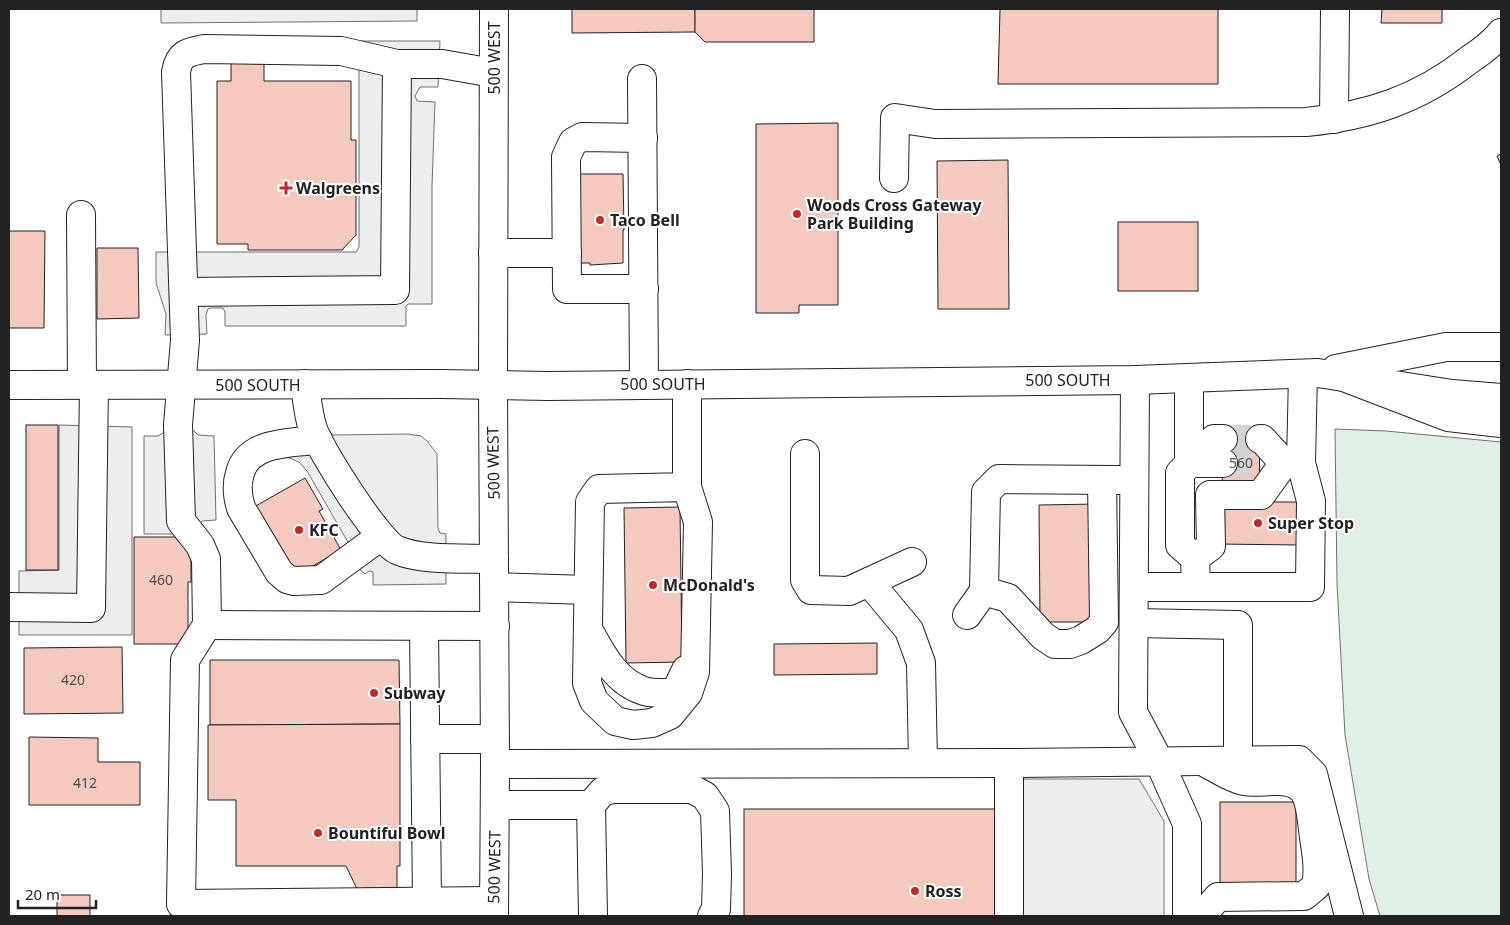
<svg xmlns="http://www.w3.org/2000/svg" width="1510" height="925" viewBox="0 0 1510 925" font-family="'Noto Sans',sans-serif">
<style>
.green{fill:#e0efe3;stroke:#6f6f6f}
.parking{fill:#ededed;stroke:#6f6f6f}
.building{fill:#f3c9c0;stroke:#222}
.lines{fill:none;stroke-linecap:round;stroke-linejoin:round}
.minor-tunnel{stroke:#d3d3d3;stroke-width:28;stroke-dasharray:28 14;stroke-linecap:butt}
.minor-casing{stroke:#222;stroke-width:30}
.major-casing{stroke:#222;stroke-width:30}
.highway-casing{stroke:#222;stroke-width:30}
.minor{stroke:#fff;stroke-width:28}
.major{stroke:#fff;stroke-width:28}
.highway{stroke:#fff;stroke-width:28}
.poi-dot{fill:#c62828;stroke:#fff;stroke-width:2}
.labels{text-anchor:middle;stroke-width:4;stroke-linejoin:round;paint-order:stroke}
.number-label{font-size:14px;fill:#564c4a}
.street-label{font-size:16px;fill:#222;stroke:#fff}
.poi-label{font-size:16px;font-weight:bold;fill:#222;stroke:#fff;text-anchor:start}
</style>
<rect width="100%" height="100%" fill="#fff"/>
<path class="green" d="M1335 429 1386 431 1501 442V916H1380L1369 879 1345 735 1337 584Z"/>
<g class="parking">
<path d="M161 9H417V21L161 23Z"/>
<path d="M359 41H440L438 87H420L415 96 417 101 435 102 432 186V304H408L406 306V326H225V312L223 308H211L208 309 206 315 207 334 165 335 166 314 156 283V252H356L359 247Z"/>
<path d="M59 425 132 427V635H19V571L59 570Z"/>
<path d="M164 430 194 431 198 435 214 436 216 520 202 521 199 524 179 534H144V436H158L163 433Z"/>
<path d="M290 433H331L333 435 408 434 421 436 427 441 437 454 438 528 440 533 446 534V584L373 585V572L369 571 365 574 343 555 352 549 307 471 299 462 287 457Z"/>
<path d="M1015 779H1139L1164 821V916H1017Z"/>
</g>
<g class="building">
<path d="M572 9H695V32L572 33Z"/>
<path d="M695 9H814V42H705L695 32Z"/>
<path d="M1000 9H1218V84H998Z"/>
<path d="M1382 9H1442V23H1381Z"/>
<path d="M231 60H264V81H351V140H356V235L342 250H248V244H217V81H231Z"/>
<path d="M838 123V305H799V313H756V124Z"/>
<path d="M1501 154V165L1497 156Z"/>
<path d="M1008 160 1009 309H938L937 161Z"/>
<path d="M577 174H623L624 230H623V263L590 265V263H577Z"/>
<rect x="1118" y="222" width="80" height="69"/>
<path d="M9 231H45L44 328H9Z"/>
<path d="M97 248H138L139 318 97 319Z"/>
<rect x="26" y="425" width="32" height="145"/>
<path d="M1223 434 1260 435 1259 493H1222Z"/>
<path d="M305 478 323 509 319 511 341 550 311 567 290 568 254 507Z"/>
<path d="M1218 502H1298V545L1218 544Z"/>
<path d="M1097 504 1098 622H1040L1039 505Z"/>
<path d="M680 507 682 662 626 663 624 508Z"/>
<path d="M134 537H175L191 555V582H188V644H134Z"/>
<path d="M877 643V674L774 675V644Z"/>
<path d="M122 647 123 713 24 714V648Z"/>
<path d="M210 660H399L400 724 210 725Z"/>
<path d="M400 724V866H397V891H358L346 866H236V800H208V725Z"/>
<path d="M29 737 98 738V762H140V805H29Z"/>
<rect x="1220" y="802" width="76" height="89"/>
<rect x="744" y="809" width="252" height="107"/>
<rect x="57" y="895" width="33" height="21"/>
</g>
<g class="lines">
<g class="minor-tunnel">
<path d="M1223 439H1260"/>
<path d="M1223 463H1259"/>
</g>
<defs>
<g id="minor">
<path d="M493 73 442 64H397L341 51 204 49C187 52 179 54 176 72L185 340 178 425 181 521 200 545 206 559 207 625 185 660 181 904 494 901"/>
<path d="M642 79 644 384"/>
<path d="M1334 119 1335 9"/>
<path d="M643 138 582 137 573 142 566 157 567 289H644"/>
<path d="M894 178 895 118 935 124 1306 122C1369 116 1419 99 1469 60 1481 52 1492 44 1501 33"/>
<path d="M81 215 82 385"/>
<path d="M493 253H567"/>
<path d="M184 292 395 290 397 64"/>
<path d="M1189 379V463"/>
<path d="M1135 380 1133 712 1159 761 1187 824V916"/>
<path d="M305 384C307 399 308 415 313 429 320 450 378 542 397 550 421 561 467 558 494 559"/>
<path d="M687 384V487L698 522 695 672 688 693 670 715 652 723 633 725 615 721 594 701 587 683 590 502 599 489 687 487"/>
<path d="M1260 439H1262L1284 463"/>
<path d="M318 440C292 443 248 441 240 473 236 485 237 495 241 508L279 572 287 579 294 581 321 580 381 536"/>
<path d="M805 454V580L811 590 849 591 912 562"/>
<path d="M1189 463H1223"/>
<path d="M1195 558 1211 546 1210 495H1261L1284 463"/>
<path d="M869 582 909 630 921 663 923 763"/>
<path d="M495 587 588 590"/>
<path d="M1134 587H1310L1311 501 1301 463 1303 374"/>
<path d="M1196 587 1195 558 1180 545V473L1214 439H1223"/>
<path d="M984 591 1008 598 1043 636 1055 644H1070L1081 640 1097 630 1104 622 1102 480"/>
<path d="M9 607 91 608 94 385"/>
<path d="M967 615 984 591 986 492 999 479 1120 480"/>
<path d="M1134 623 1238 625V760"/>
<path d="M207 625 495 626"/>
<path d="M424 627 427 902"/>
<path d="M588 629C602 654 615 682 644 691 653 694 666 693 675 693L686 670"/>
<path d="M425 739H495"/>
<path d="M495 764 1009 763 1299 760 1313 774 1349 916"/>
<path d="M495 805H591L593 916"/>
<path d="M591 805 603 791 614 789H692L705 796 715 811 717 874 716 909 712 916"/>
<path d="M1009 916V763"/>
<path d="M1201 916 1218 897 1304 896 1316 886C1320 867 1315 848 1313 829 1309 800 1310 780 1274 781 1264 781 1254 783 1244 781 1230 778 1218 769 1206 763"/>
</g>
<g id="major">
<path d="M1336 369 1446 347H1501"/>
<path d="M9 385 441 384 548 386 1135 380 1318 373 1452 394 1501 398"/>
<path d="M494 916 495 764 493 385 494 9"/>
</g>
<path id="highway" d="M1341 376 1448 417 1501 423"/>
</defs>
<use href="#minor" class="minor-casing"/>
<use href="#major" class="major-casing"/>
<use href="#highway" class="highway-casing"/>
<use href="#minor" class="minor"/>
<use href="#major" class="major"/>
<use href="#highway" class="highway"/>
</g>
<g class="poi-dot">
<path d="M283.5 180.5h5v5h5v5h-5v5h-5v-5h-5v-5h5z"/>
<circle cx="797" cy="214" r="5"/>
<circle cx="600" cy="220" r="5"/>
<circle cx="1258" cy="523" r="5"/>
<circle cx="299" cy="530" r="5"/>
<circle cx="653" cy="585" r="5"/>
<circle cx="374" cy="693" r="5"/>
<circle cx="318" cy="833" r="5"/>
<circle cx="915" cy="891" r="5"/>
</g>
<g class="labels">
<g class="number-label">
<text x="1241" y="468">560</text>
<text x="161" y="585">460</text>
<text x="73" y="685">420</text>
<text x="85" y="788">412</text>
</g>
<g class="street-label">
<text transform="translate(494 58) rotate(-90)" y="6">500 WEST</text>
<text x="1068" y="386">500 SOUTH</text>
<text x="663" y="390">500 SOUTH</text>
<text x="258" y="391">500 SOUTH</text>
<text transform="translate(493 463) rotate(-91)" y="6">500 WEST</text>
<text transform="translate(494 867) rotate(-89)" y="6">500 WEST</text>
</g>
<g class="poi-label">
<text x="296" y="194">Walgreens</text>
<text x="807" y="211">Woods Cross Gateway<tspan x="807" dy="18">Park Building</tspan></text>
<text x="610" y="226">Taco Bell</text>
<text x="1268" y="529">Super Stop</text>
<text x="309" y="536">KFC</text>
<text x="663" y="591">McDonald's</text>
<text x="384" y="699">Subway</text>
<text x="328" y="839">Bountiful Bowl</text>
<text x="925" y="897">Ross</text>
</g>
</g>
<rect width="1510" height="925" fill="none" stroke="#222222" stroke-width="20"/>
<path d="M18 900v8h78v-8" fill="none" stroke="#222222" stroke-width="2.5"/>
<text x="25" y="900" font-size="15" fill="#222222" stroke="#ffffff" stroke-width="4" paint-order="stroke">20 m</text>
</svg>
